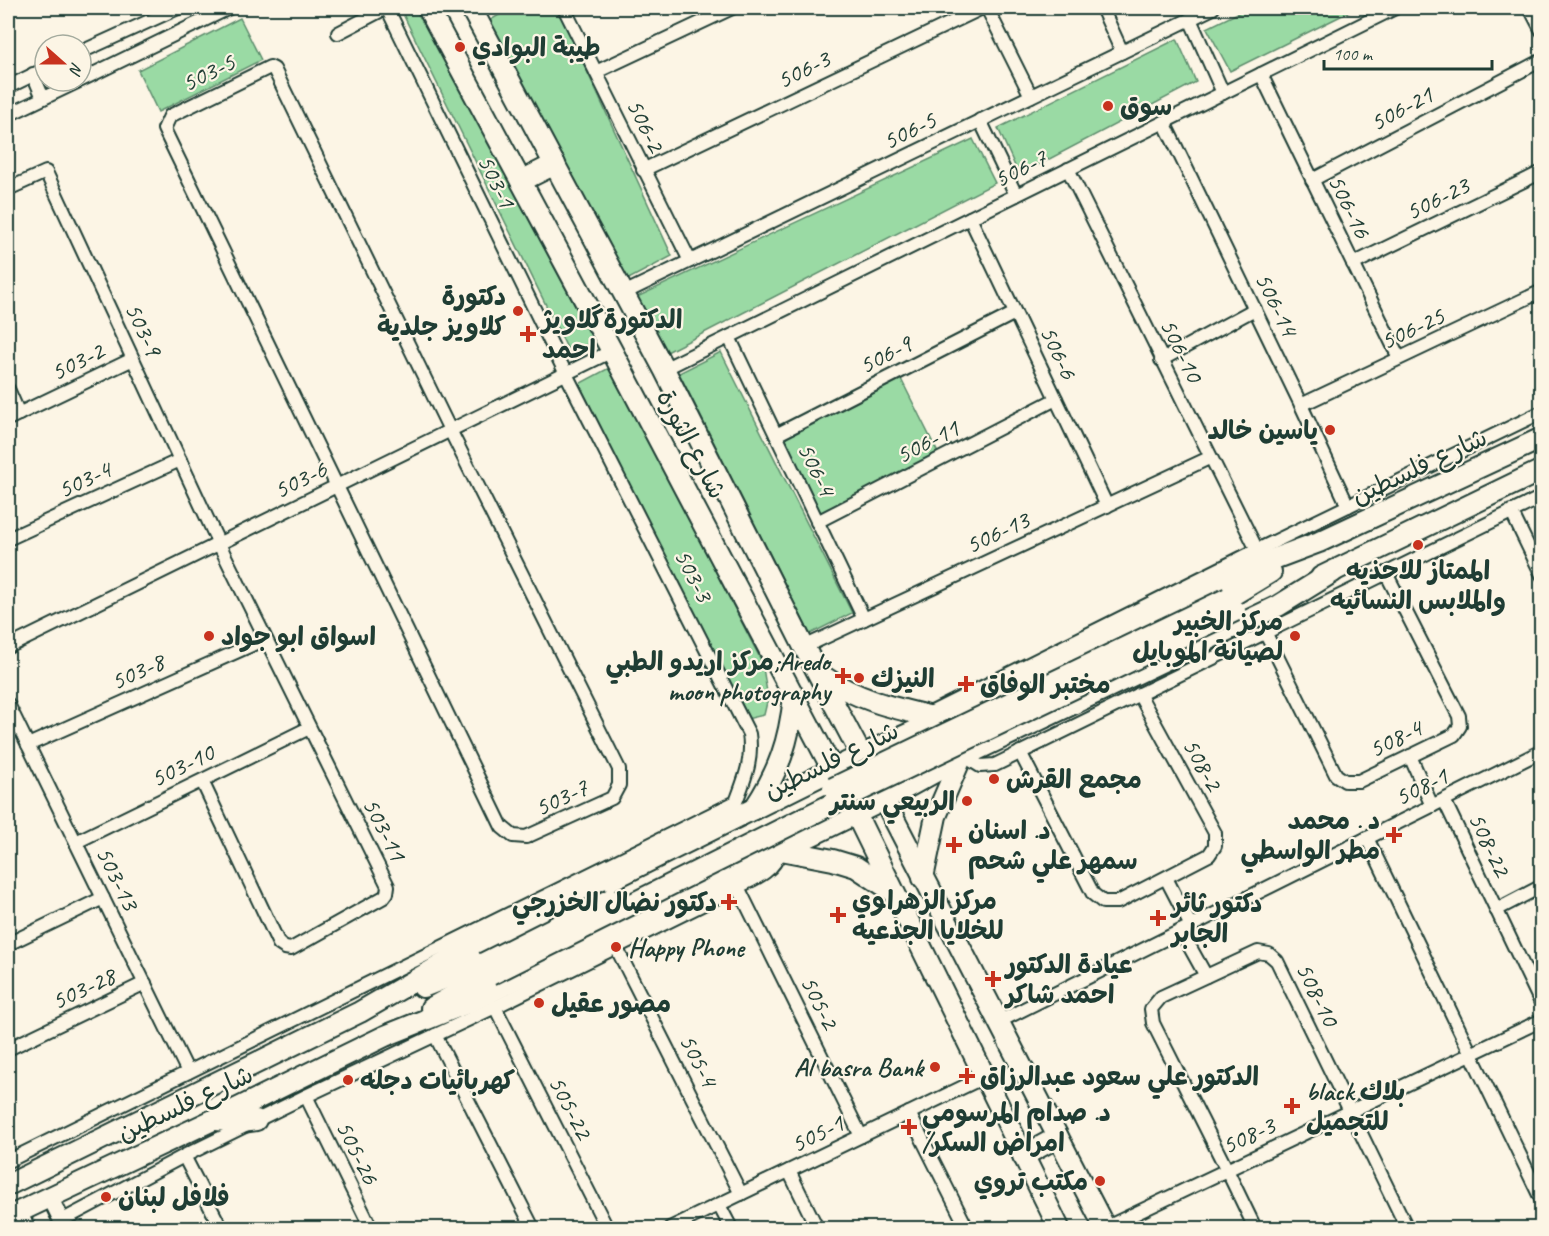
<svg xmlns="http://www.w3.org/2000/svg" width="1549" height="1236" viewBox="0 0 1549 1236" font-family="Caveat,'Playpen Sans Arabic',sans-serif">
<style>
.green{fill:#9adaa4;stroke:#5c8c6c;stroke-width:1.5}
.lines{fill:none;stroke-linecap:round;stroke-linejoin:round}
.minor-casing{stroke:#1f3d34;stroke-width:16}
.tertiary-casing{stroke:#1f3d34;stroke-width:20}
.primary-casing{stroke:#1f3d34;stroke-width:24}
.minor{stroke:#fcf5e5;stroke-width:12}
.tertiary{stroke:#fcf5e5;stroke-width:15}
.primary{stroke:#fcf5e5;stroke-width:20}
.primary-bridge-casing{stroke:#1f3d34;stroke-width:24;stroke-linecap:butt}
.primary-bridge{stroke:#fcf5e5;stroke-width:20}
.poi-dot{fill:#c8321e;stroke:#fcf5e5;stroke-width:2}
.labels{text-anchor:middle;stroke-width:4.5;stroke-linejoin:round;paint-order:stroke}
.poi-label{font-size:26px;font-weight:bold;fill:#1f3d34;stroke:#fcf5e5;text-anchor:start}
.street-label{font-size:26px;fill:#1f3d34;stroke:#fcf5e5}
</style>
<rect width="100%" height="100%" fill="#fcf5e5"/>
<filter id="ink" filterUnits="userSpaceOnUse"><feTurbulence type="fractalNoise" baseFrequency=".0167" numOctaves="2"/><feDisplacementMap in="SourceGraphic" scale="12" xChannelSelector="R" yChannelSelector="G"/><feConvolveMatrix kernelMatrix="1 2 1 2 8 2 1 2 1" color-interpolation-filters="sRGB"/></filter>
<g filter="url(#ink)">
<g class="green">
<path d="M400 8H417L593 340 571 356Z"/>
<path d="M511 8H558L672 256 625 281 487 22Z"/>
<path d="M1248 8H1357L1230 71 1207 28Z"/>
<path d="M240 18 261 60 158 112 138 70Z"/>
<path d="M1177 39 1196 82 1019 175 998 128Z"/>
<path d="M973 139 995 183 667 352 637 297Z"/>
<path d="M721 352 852 613 810 634 679 373Z"/>
<path d="M611 367 762 662 768 698 764 715 747 719 579 384Z"/>
<path d="M898 373 941 459 817 522 776 435Z"/>
</g>
<g class="lines">
<defs>
<g id="minor">
<path d="M564 8 690 261"/>
<path d="M987 8 1031 96"/>
<path d="M1102 8 1122 52"/>
<path d="M1530 8 1542 31"/>
<path d="M1190 19 1223 93"/>
<path d="M338 33 386 8"/>
<path d="M81 52 178 8"/>
<path d="M270 67 274 69 450 430 619 769V785L612 798 526 837 513 836 502 827 164 129 170 116Z"/>
<path d="M596 72 732 8"/>
<path d="M33 74 43 98"/>
<path d="M1261 74 1399 358"/>
<path d="M81 80 229 8"/>
<path d="M8 87 45 69"/>
<path d="M8 115 79 81"/>
<path d="M980 120 1016 195"/>
<path d="M1164 122 1301 405 1348 506"/>
<path d="M1068 169 1257 550"/>
<path d="M643 170 982 8"/>
<path d="M1312 180 1542 60"/>
<path d="M8 189 46 172 219 544 388 886 387 893 384 897 291 949 285 948 279 944 202 781"/>
<path d="M970 218 1107 506"/>
<path d="M1353 264 1542 172"/>
<path d="M624 293 1213 8"/>
<path d="M729 337 864 619"/>
<path d="M1161 360 1255 309"/>
<path d="M664 369 1395 8"/>
<path d="M8 389 19 414"/>
<path d="M1301 405 1542 291"/>
<path d="M8 419 133 359"/>
<path d="M776 435 1015 313"/>
<path d="M1511 511 1542 575"/>
<path d="M817 522 1056 399"/>
<path d="M8 539 180 460"/>
<path d="M1265 632 1336 775 1345 781H1359L1454 735 1460 726 1459 716 1386 573"/>
<path d="M8 647 612 351"/>
<path d="M804 647 1209 458"/>
<path d="M8 704 188 1072"/>
<path d="M926 715 1257 550 1542 412"/>
<path d="M28 745 265 639"/>
<path d="M1020 752 1093 894 1103 902H1118L1209 855 1215 846V833L1139 694"/>
<path d="M964 756 980 766 995 765 1542 497"/>
<path d="M1410 756 1432 806"/>
<path d="M1444 800 1542 1005"/>
<path d="M1367 838 1542 1201"/>
<path d="M76 842 309 728"/>
<path d="M1166 878 1191 926"/>
<path d="M738 887 861 1136"/>
<path d="M1496 910 1542 886"/>
<path d="M1181 931 1206 976"/>
<path d="M8 944 103 898"/>
<path d="M616 947 741 1194"/>
<path d="M495 1007 607 1228"/>
<path d="M998 1022 1542 751"/>
<path d="M435 1035 533 1228"/>
<path d="M8 1049 145 983"/>
<path d="M306 1096 371 1228"/>
<path d="M909 1113 967 1228"/>
<path d="M184 1156 221 1228"/>
<path d="M8 1161 736 802C745 778 753 760 749 734L566 374 387 8"/>
<path d="M789 1171 817 1228"/>
<path d="M719 1205 731 1228"/>
<path d="M61 1221 184 1156 306 1096 495 1007 738 887C756 878 773 872 780 852"/>
<path d="M670 1228 984 1077"/>
<path d="M1105 1228 1542 1020"/>
<path d="M1255 1228 1227 1170 1153 1023 1151 1009 1161 997 1258 952 1269 954 1277 961 1407 1228"/>
</g>
<g id="tertiary">
<path d="M50 1197 65 1228"/>
<path d="M19 1212 27 1228"/>
</g>
<g id="primary">
<path d="M428 8 612 351 838 780"/>
<path d="M471 8 664 369 804 647 867 766"/>
<path d="M521 181 555 164"/>
<path d="M1321 577 1542 470"/>
<path d="M1228 598 1271 572"/>
<path d="M821 675C858 701 898 709 941 719"/>
<path d="M880 792 1105 1228"/>
<path d="M852 806 1059 1228"/>
<path d="M754 809C779 771 789 742 794 697"/>
<path d="M781 850 833 860 856 867 892 891"/>
<path d="M923 878 936 816 961 758"/>
<path d="M423 987 484 963"/>
<path d="M431 1008 490 975"/>
<path d="M216 1120 242 1122 256 1120"/>
<path d="M1023 1156 1058 1137"/>
<path d="M8 1185 360 1012 450 960 862 755 941 719 1263 563 1319 542 1542 438"/>
<path d="M8 1217 232 1111 385 1036 470 1002 884 800 964 756 1278 606 1333 572"/>
</g>
</defs>
<use href="#minor" class="minor-casing"/>
<use href="#tertiary" class="tertiary-casing"/>
<use href="#primary" class="primary-casing"/>
<use href="#minor" class="minor"/>
<use href="#tertiary" class="tertiary"/>
<use href="#primary" class="primary"/>
<defs>
<g id="primary-bridge">
<path d="M833 788 1228 598"/>
<path d="M484 963 611 899"/>
<path d="M490 975 828 806 1235 611"/>
</g>
</defs>
<use href="#primary-bridge" class="primary-bridge-casing"/>
<use href="#primary-bridge" class="primary-bridge"/>
</g>
</g>
<g class="poi-dot">
<circle cx="460" cy="47" r="6"/>
<circle cx="1108" cy="106" r="6"/>
<circle cx="518" cy="311" r="6"/>
<path d="M525 325h6v6h6v6h-6v6h-6v-6h-6v-6h6z"/>
<circle cx="1330" cy="430" r="6"/>
<circle cx="1418" cy="545" r="6"/>
<circle cx="209" cy="636" r="6"/>
<circle cx="1295" cy="636" r="6"/>
<path d="M840 667h6v6h6v6h-6v6h-6v-6h-6v-6h6z"/>
<circle cx="859" cy="678" r="6"/>
<path d="M963 675h6v6h6v6h-6v6h-6v-6h-6v-6h6z"/>
<circle cx="994" cy="779" r="6"/>
<circle cx="967" cy="801" r="6"/>
<path d="M1391 826h6v6h6v6h-6v6h-6v-6h-6v-6h6z"/>
<path d="M951 836h6v6h6v6h-6v6h-6v-6h-6v-6h6z"/>
<path d="M726 893h6v6h6v6h-6v6h-6v-6h-6v-6h6z"/>
<path d="M835 906h6v6h6v6h-6v6h-6v-6h-6v-6h6z"/>
<path d="M1155 909h6v6h6v6h-6v6h-6v-6h-6v-6h6z"/>
<circle cx="616" cy="947" r="6"/>
<path d="M990 970h6v6h6v6h-6v6h-6v-6h-6v-6h6z"/>
<circle cx="539" cy="1003" r="6"/>
<circle cx="935" cy="1067" r="6"/>
<path d="M964 1067h6v6h6v6h-6v6h-6v-6h-6v-6h6z"/>
<circle cx="348" cy="1080" r="6"/>
<path d="M1289 1097h6v6h6v6h-6v6h-6v-6h-6v-6h6z"/>
<path d="M906 1118h6v6h6v6h-6v6h-6v-6h-6v-6h6z"/>
<circle cx="1100" cy="1181" r="6"/>
<circle cx="106" cy="1197" r="6"/>
</g>
<g class="labels">
<g class="poi-label">
<text x="472" y="56">طيبة البوادي</text>
<text x="1120" y="115">سوق</text>
<text x="506" y="305" text-anchor="end">دكتورة<tspan x="506" dy="30">كلاويز جلدية</tspan></text>
<text x="542" y="328">الدكتورةگلاويژ<tspan x="542" dy="30">احمد</tspan></text>
<text x="1318" y="439" text-anchor="end">ياسين خالد</text>
<text x="1418" y="579" text-anchor="middle">الممتاز للاحذيه<tspan x="1418" dy="30">والملابس النسائيه</tspan></text>
<text x="1283" y="630" text-anchor="end">مركز الخبير<tspan x="1283" dy="30">لصيانة الموبايل</tspan></text>
<text x="221" y="645">اسواق ابو جواد</text>
<text x="830" y="670" text-anchor="end">مركز اريدو الطبي;Aredo<tspan x="830" dy="30">moon photography</tspan></text>
<text x="871" y="687">النيزك</text>
<text x="980" y="693">مختبر الوفاق</text>
<text x="1006" y="788">مجمع القرش</text>
<text x="955" y="810" text-anchor="end">الربيعي سنتر</text>
<text x="1380" y="829" text-anchor="end">د . محمد<tspan x="1380" dy="30">مطر الواسطي</tspan></text>
<text x="968" y="839">د. اسنان<tspan x="968" dy="30">سمهر علي شحم</tspan></text>
<text x="852" y="909">مركز الزهراوي<tspan x="852" dy="30">للخلايا الجذعيه</tspan></text>
<text x="717" y="911" text-anchor="end">دكتور نضال الخزرجي</text>
<text x="1172" y="912">دكتور ثائر<tspan x="1172" dy="30">الجابر</tspan></text>
<text x="628" y="956">Happy Phone</text>
<text x="1006" y="973">عيادة الدكتور<tspan x="1006" dy="30">احمد شاكر</tspan></text>
<text x="551" y="1012">مصور عقيل</text>
<text x="923" y="1076" text-anchor="end">Al basra Bank</text>
<text x="980" y="1085">الدكتور علي سعود عبدالرزاق</text>
<text x="360" y="1089">كهربائيات دجله</text>
<text x="1306" y="1100">black بلاك<tspan x="1306" dy="30">للتجميل</tspan></text>
<text x="922" y="1121">د. صدام المرسومي<tspan x="922" dy="30">/امراض السكر</tspan></text>
<text x="1088" y="1190" text-anchor="end">مكتب تروي</text>
<text x="118" y="1206">فلافل لبنان</text>
</g>
<g class="street-label">
<text transform="translate(803 69) rotate(-26)" y="9">506-3</text>
<text transform="translate(208 72) rotate(-26)" y="9">503-5</text>
<text transform="translate(1401 108) rotate(-28)" y="9">506-21</text>
<text transform="translate(646 125) rotate(64)" y="9">506-2</text>
<text transform="translate(909 130) rotate(-26)" y="9">506-5</text>
<text transform="translate(1020 168) rotate(-26)" y="9">506-7</text>
<text transform="translate(497 181) rotate(64)" y="9">503-1</text>
<text transform="translate(1437 198) rotate(-26)" y="9">506-23</text>
<text transform="translate(1350 206) rotate(64)" y="9">506-16</text>
<text transform="translate(1277 304) rotate(64)" y="9">506-14</text>
<text transform="translate(1412 328) rotate(-25)" y="9">506-25</text>
<text transform="translate(144 329) rotate(65)" y="9">503-9</text>
<text transform="translate(1182 350) rotate(64)" y="9">506-10</text>
<text transform="translate(1059 352) rotate(65)" y="9">506-6</text>
<text transform="translate(885 354) rotate(-27)" y="9">506-9</text>
<text transform="translate(77 361) rotate(-26)" y="9">503-2</text>
<text transform="translate(927 441) rotate(-27)" y="9">506-11</text>
<text transform="translate(692 444) rotate(62)" y="9">شارع الثورة</text>
<text transform="translate(1419 466) rotate(-25)" y="9">شارع فلسطين</text>
<text transform="translate(817 469) rotate(64)" y="9">506-4</text>
<text transform="translate(84 479) rotate(-25)" y="9">503-4</text>
<text transform="translate(300 479) rotate(-26)" y="9">503-6</text>
<text transform="translate(997 532) rotate(-25)" y="9">506-13</text>
<text transform="translate(694 575) rotate(63)" y="9">503-3</text>
<text transform="translate(137 671) rotate(-24)" y="9">503-8</text>
<text transform="translate(1395 738) rotate(-26)" y="9">508-4</text>
<text transform="translate(831 760) rotate(-26)" y="9">شارع فلسطين</text>
<text transform="translate(1203 764) rotate(61)" y="9">508-2</text>
<text transform="translate(182 765) rotate(-26)" y="9">503-10</text>
<text transform="translate(1421 786) rotate(-26)" y="9">508-1</text>
<text transform="translate(561 797) rotate(-25)" y="9">503-7</text>
<text transform="translate(385 829) rotate(63)" y="9">503-11</text>
<text transform="translate(1490 844) rotate(65)" y="9">508-22</text>
<text transform="translate(118 878) rotate(64)" y="9">503-13</text>
<text transform="translate(83 988) rotate(-25)" y="9">503-28</text>
<text transform="translate(1318 994) rotate(64)" y="9">508-10</text>
<text transform="translate(820 1002) rotate(64)" y="9">505-2</text>
<text transform="translate(699 1060) rotate(63)" y="9">505-4</text>
<text transform="translate(185 1103) rotate(-25)" y="9">شارع فلسطين</text>
<text transform="translate(571 1107) rotate(63)" y="9">505-22</text>
<text transform="translate(817 1133) rotate(-26)" y="9">505-1</text>
<text transform="translate(1248 1135) rotate(-25)" y="9">508-3</text>
<text transform="translate(358 1152) rotate(64)" y="9">505-26</text>
</g>
</g>
<rect width="1549" height="1236" fill="none" stroke="#fcf5e5" stroke-width="30"/>
<rect x="15" y="15" width="1519" height="1206" fill="none" stroke="#1f3d34" stroke-width="2" filter="url(#ink)"/>
<g transform="translate(63 63) rotate(111)"><circle r="28" fill="#fcf5e5" stroke="#a4ab9e" stroke-width="1.5"/>
<path d="M0-4.5L10 22L0 15L-10 22Z" fill="#c8321e"/>
<text y="-9" font-size="16" font-weight="bold" text-anchor="middle" fill="#1f3d34">N</text>
</g>
<path d="M1324 60v9h168v-9" fill="none" stroke="#1f3d34" stroke-width="3"/>
<text x="1333" y="60" font-size="18" fill="#1f3d34" stroke="#fcf5e5" stroke-width="4.5" paint-order="stroke">100 m</text>
</svg>
